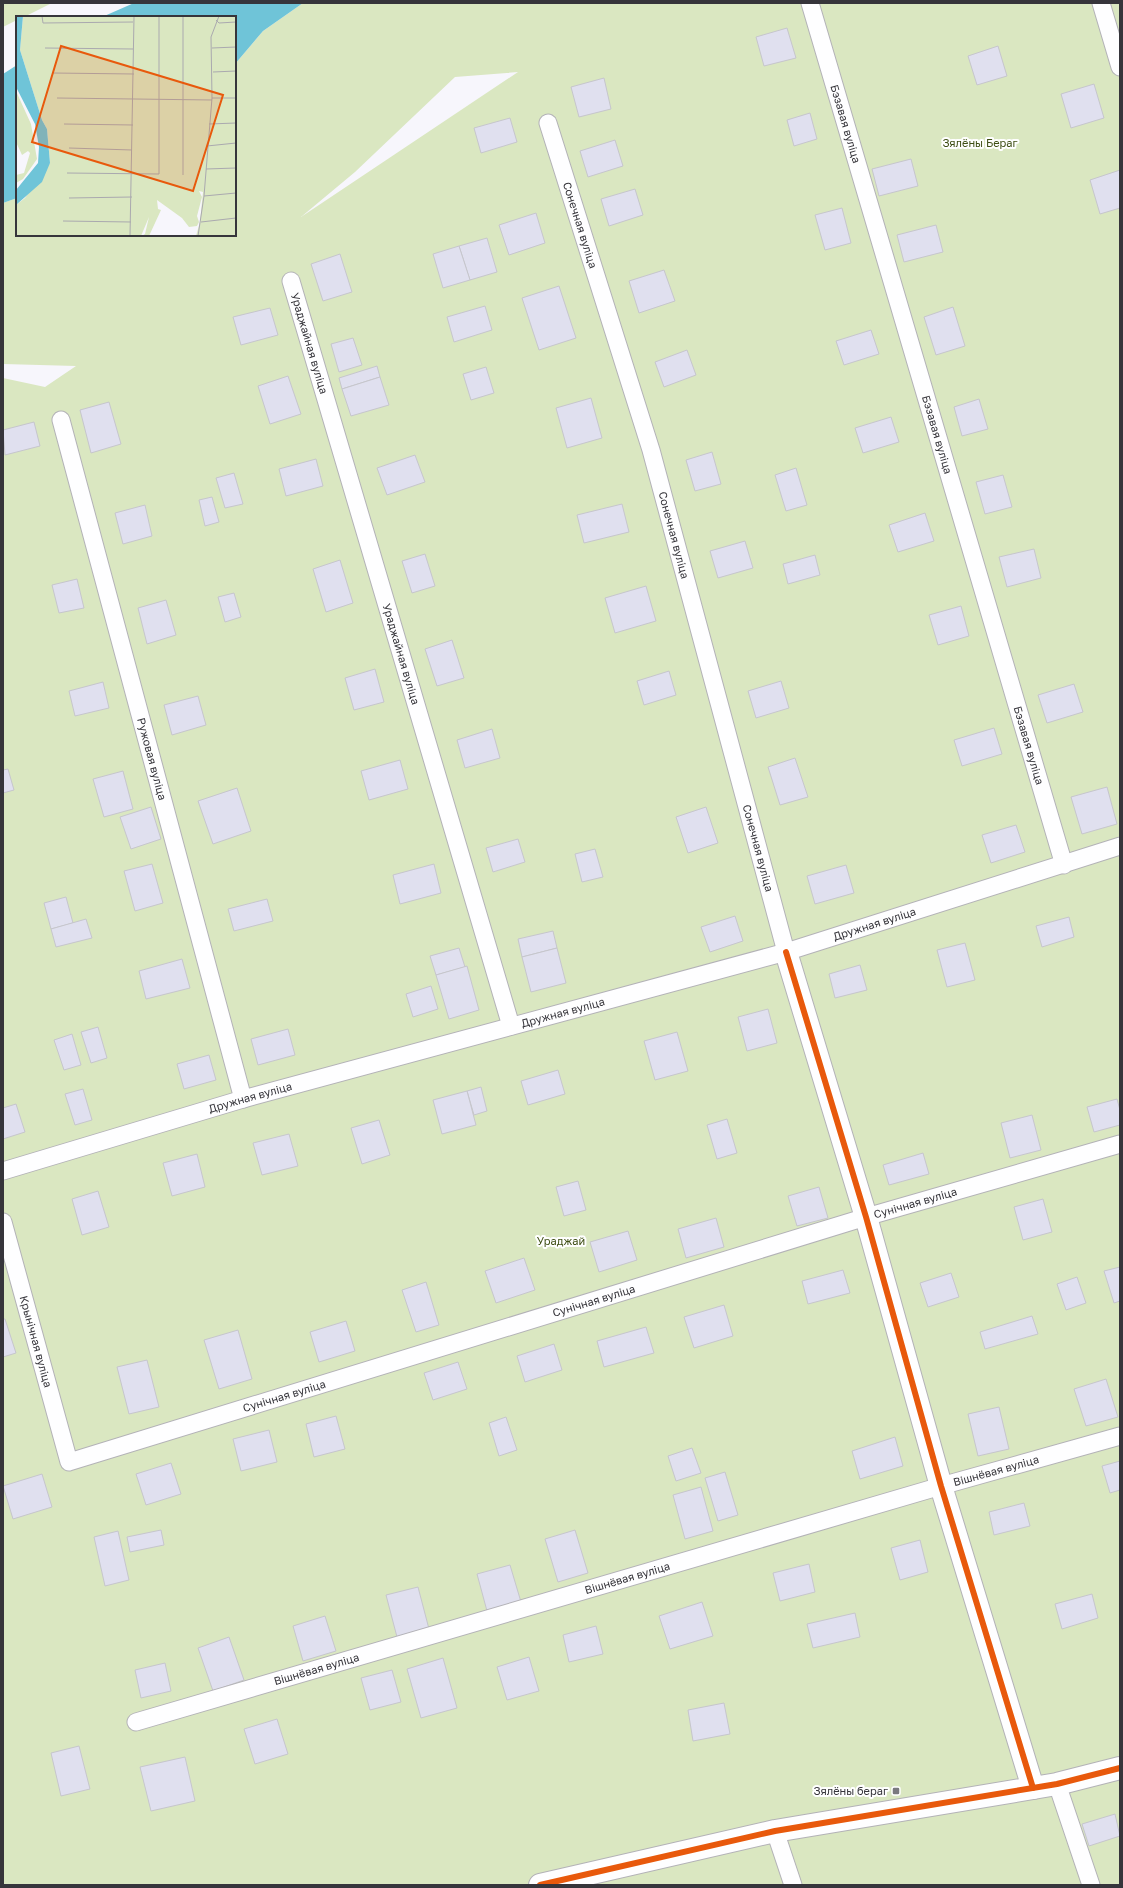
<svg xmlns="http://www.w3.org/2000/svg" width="1123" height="1888" viewBox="0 0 1123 1888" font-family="'Golos Text',sans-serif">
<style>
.green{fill:#dae7c1;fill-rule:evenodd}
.water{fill:#6fc4d8}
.building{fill:#e0e0ef;stroke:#c6c6cc}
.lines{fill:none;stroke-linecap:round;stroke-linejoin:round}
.service-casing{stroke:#b3b2b7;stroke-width:19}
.minor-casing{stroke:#b3b2b7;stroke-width:24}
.tertiary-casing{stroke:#b3b2b7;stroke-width:24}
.service{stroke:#fefeff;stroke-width:17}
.minor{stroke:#fefeff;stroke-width:22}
.tertiary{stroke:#fefeff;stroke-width:22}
.cycleway-casing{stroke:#fff;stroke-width:8}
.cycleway{stroke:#e8590c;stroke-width:6}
.poi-dot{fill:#7a797f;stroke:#fff;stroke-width:1.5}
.labels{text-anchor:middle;stroke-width:4;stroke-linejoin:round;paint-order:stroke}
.street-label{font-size:11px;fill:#36353b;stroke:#fff}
.park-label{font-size:11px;fill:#3e4e14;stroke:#fff}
.poi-label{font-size:11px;fill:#36353b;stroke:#fff;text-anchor:end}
.inset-road{fill:none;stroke:#aaa9af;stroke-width:1}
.view{fill:#e8590c;fill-opacity:0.15;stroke:#e8590c;stroke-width:2}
.inset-edge{fill:none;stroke:#36353b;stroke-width:2}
</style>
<rect width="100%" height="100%" fill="#f7f6fc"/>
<g class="green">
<path d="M3 3H52L24 17H17V20L3 27Z"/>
<path d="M303 3H1120V1885H3V378L45 387 76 366 3 364V203L17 198V235H235V64L263 31ZM518 72 301 217 355 172 455 77Z"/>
</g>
<g class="water">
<path d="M134 3H303L263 31 235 64V17H102Z"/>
<path d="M17 65V198L3 203V74Z"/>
</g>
<g class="building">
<path d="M787 28 796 58 764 66 756 37Z"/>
<path d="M998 46 1007 76 977 85 968 56Z"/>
<path d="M604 78 611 109 579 117 571 87Z"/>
<path d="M1094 84 1104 118 1071 128 1061 94Z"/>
<path d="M810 113 817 139 794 146 787 120Z"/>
<path d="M510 118 517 142 481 153 474 128Z"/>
<path d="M615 140 623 166 588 177 580 151Z"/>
<path d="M911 159 918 186 879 196 872 169Z"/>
<path d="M1120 170V208L1100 214 1090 180Z"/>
<path d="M635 189 643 215 609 226 601 199Z"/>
<path d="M842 208 851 243 825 250 815 215Z"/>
<path d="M536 213 545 243 509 255 499 225Z"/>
<path d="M936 225 943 252 904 262 897 235Z"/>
<path d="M487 238 497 272 470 280 459 246Z"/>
<path d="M459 246 470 280 443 288 433 254Z"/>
<path d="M340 254 352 292 323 301 311 264Z"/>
<path d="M664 270 675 301 639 313 629 281Z"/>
<path d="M559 286 576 338 539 350 522 298Z"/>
<path d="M485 306 492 330 454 342 447 317Z"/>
<path d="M953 307 965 346 936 355 924 317Z"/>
<path d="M270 308 278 335 241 345 233 317Z"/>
<path d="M871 330 879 354 844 365 836 341Z"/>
<path d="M353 338 362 365 339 372 331 344Z"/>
<path d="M687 350 696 375 664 387 655 362Z"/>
<path d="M377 366 380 377 342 389 339 378Z"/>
<path d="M486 367 494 393 471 400 463 374Z"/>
<path d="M288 376 301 414 270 424 258 386Z"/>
<path d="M380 377 389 405 351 416 342 389Z"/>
<path d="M591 398 602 438 567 448 556 408Z"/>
<path d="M979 399 988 429 962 436 954 407Z"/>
<path d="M109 402 121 444 91 453 80 410Z"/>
<path d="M891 417 899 442 863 453 855 428Z"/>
<path d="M34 422 40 446 5 455 3 430Z"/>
<path d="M712 452 721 484 695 491 686 460Z"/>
<path d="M415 455 425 482 387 495 377 468Z"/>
<path d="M316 459 323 486 286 496 279 469Z"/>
<path d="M796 468 807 505 786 511 775 475Z"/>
<path d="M234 473 243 504 225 508 216 478Z"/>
<path d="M1003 475 1012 507 985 514 976 482Z"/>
<path d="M212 497 219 522 205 526 199 500Z"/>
<path d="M622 504 629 532 584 543 577 515Z"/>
<path d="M145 505 152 536 123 544 115 513Z"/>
<path d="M925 513 934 541 898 552 889 525Z"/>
<path d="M745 541 753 568 718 578 710 551Z"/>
<path d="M1034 549 1041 578 1007 587 999 557Z"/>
<path d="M425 554 435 586 412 593 402 561Z"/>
<path d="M815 555 820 575 788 584 783 564Z"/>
<path d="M340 560 353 603 326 612 313 569Z"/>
<path d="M77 579 84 608 59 613 52 585Z"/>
<path d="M646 586 656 621 615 633 605 598Z"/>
<path d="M234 593 241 617 225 622 218 597Z"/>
<path d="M166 600 176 635 147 644 138 608Z"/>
<path d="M961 606 969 636 938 645 929 615Z"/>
<path d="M452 640 464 678 437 686 425 649Z"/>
<path d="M375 669 384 702 354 710 345 678Z"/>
<path d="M669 671 676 695 644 705 637 681Z"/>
<path d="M781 681 789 708 756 718 748 691Z"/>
<path d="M103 682 109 708 75 716 69 691Z"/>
<path d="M1074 684 1083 712 1047 723 1038 695Z"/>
<path d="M198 696 206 725 172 735 164 705Z"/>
<path d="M994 728 1002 754 962 766 954 740Z"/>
<path d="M492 729 500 758 465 768 457 740Z"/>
<path d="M795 758 808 797 780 805 768 767Z"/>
<path d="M400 760 408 789 369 800 361 771Z"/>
<path d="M8 769 14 790 3 793V770Z"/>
<path d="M123 771 133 809 104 817 93 779Z"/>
<path d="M1107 787 1117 824 1082 834 1071 797Z"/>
<path d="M237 788 251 831 213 844 198 801Z"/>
<path d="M151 807 161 839 131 849 120 817Z"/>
<path d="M706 807 718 843 688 853 676 817Z"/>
<path d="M1016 825 1025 852 991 863 982 835Z"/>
<path d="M518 839 525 862 493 872 486 848Z"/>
<path d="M595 849 603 877 582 882 575 854Z"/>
<path d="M152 864 163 903 135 911 124 871Z"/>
<path d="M434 864 441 893 400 904 393 875Z"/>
<path d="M846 865 854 893 815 904 807 876Z"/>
<path d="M66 897 73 923 51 929 44 903Z"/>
<path d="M267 899 273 921 234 931 228 909Z"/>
<path d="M735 916 743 941 710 952 701 927Z"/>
<path d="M1069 917 1074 937 1042 947 1036 926Z"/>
<path d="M86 919 92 938 56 947 51 929Z"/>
<path d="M553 931 557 948 522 957 518 939Z"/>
<path d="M965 943 975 980 947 987 937 950Z"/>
<path d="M459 948 465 967 436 975 430 956Z"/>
<path d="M557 948 566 983 531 992 522 957Z"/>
<path d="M182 959 190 988 146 999 139 971Z"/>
<path d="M860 965 867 990 835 998 829 974Z"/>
<path d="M467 966 479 1010 449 1019 436 975Z"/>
<path d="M431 986 438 1009 413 1017 406 994Z"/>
<path d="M768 1009 777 1043 747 1051 738 1017Z"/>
<path d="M98 1027 107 1058 91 1063 81 1032Z"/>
<path d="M288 1029 295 1055 258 1065 251 1039Z"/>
<path d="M677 1032 688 1071 655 1080 644 1041Z"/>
<path d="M72 1034 81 1065 64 1070 54 1040Z"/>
<path d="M209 1055 216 1080 184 1089 177 1064Z"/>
<path d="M558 1070 565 1094 528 1105 521 1081Z"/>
<path d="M481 1087 487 1111 474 1115 467 1091Z"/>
<path d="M83 1089 92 1120 75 1125 65 1094Z"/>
<path d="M467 1091 476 1125 442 1134 433 1100Z"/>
<path d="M1117 1099 1120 1110V1125L1094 1132 1087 1107Z"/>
<path d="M16 1104 25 1132 3 1139V1108Z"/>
<path d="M1032 1115 1041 1150 1010 1158 1001 1123Z"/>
<path d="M727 1119 737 1153 717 1159 707 1125Z"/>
<path d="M379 1120 390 1155 362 1164 351 1128Z"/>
<path d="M289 1134 298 1166 262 1175 253 1143Z"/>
<path d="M923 1153 929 1174 889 1185 883 1165Z"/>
<path d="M197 1154 205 1187 172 1196 163 1163Z"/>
<path d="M578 1181 586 1210 564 1216 556 1187Z"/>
<path d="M819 1187 828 1218 797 1226 788 1196Z"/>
<path d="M98 1191 109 1227 82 1235 72 1199Z"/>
<path d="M1043 1199 1052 1232 1023 1240 1014 1207Z"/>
<path d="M716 1218 724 1247 686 1258 678 1229Z"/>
<path d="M628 1231 637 1260 599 1272 590 1242Z"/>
<path d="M524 1258 535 1290 496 1303 485 1271Z"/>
<path d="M1120 1267V1301L1114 1303 1104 1271Z"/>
<path d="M843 1270 850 1293 808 1304 802 1281Z"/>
<path d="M951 1273 959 1297 928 1307 920 1283Z"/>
<path d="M1077 1277 1086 1303 1066 1310 1057 1284Z"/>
<path d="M426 1282 439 1325 416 1332 402 1290Z"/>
<path d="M724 1305 733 1336 694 1348 684 1317Z"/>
<path d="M1032 1316 1038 1334 985 1349 980 1332Z"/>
<path d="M3 1319H5L16 1353 3 1357Z"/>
<path d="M346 1321 355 1351 319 1362 310 1332Z"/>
<path d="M646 1327 654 1353 604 1367 597 1341Z"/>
<path d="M238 1330 252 1379 219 1389 204 1340Z"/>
<path d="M554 1344 562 1370 525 1382 517 1356Z"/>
<path d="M147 1360 159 1407 129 1414 117 1367Z"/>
<path d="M458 1362 467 1389 433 1400 424 1373Z"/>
<path d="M1106 1379 1118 1417 1086 1426 1074 1389Z"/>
<path d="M999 1407 1009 1449 978 1456 968 1414Z"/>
<path d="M336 1416 345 1449 314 1457 306 1424Z"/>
<path d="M506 1417 517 1450 499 1456 489 1423Z"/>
<path d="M269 1430 277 1462 241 1471 233 1439Z"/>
<path d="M895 1437 903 1466 860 1479 852 1451Z"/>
<path d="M692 1448 701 1473 676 1481 668 1456Z"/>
<path d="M1120 1461V1490L1110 1493 1102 1466Z"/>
<path d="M171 1463 181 1494 146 1505 136 1474Z"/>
<path d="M725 1472 738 1515 718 1521 705 1478Z"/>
<path d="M42 1474 52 1507 13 1519 3 1486Z"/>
<path d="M701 1487 713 1531 685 1539 673 1495Z"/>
<path d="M1024 1503 1030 1526 994 1535 989 1512Z"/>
<path d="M161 1530 164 1545 130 1552 127 1537Z"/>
<path d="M575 1530 588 1573 558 1582 545 1539Z"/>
<path d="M118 1531 129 1580 105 1586 94 1537Z"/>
<path d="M920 1540 928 1572 900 1580 891 1548Z"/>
<path d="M809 1564 815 1592 780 1601 773 1573Z"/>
<path d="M510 1565 521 1602 487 1611 477 1574Z"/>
<path d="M418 1587 429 1629 397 1637 386 1595Z"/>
<path d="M1092 1594 1098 1618 1062 1629 1055 1604Z"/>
<path d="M702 1602 713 1636 670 1649 659 1616Z"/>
<path d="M855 1613 860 1637 813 1648 807 1624Z"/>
<path d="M325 1616 336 1651 303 1661 293 1626Z"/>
<path d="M596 1626 603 1654 569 1662 563 1635Z"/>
<path d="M229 1637 244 1680 213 1691 198 1648Z"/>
<path d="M529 1657 539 1691 507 1700 497 1667Z"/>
<path d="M443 1658 457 1708 421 1718 407 1669Z"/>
<path d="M165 1663 171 1691 141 1698 135 1670Z"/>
<path d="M392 1670 401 1702 370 1710 361 1678Z"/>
<path d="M724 1703 730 1734 693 1741 688 1710Z"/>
<path d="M277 1719 288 1754 255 1764 244 1729Z"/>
<path d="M79 1746 90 1789 61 1796 51 1753Z"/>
<path d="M185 1757 195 1801 151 1811 140 1767Z"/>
<path d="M1115 1814 1120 1836 1089 1846 1082 1824Z"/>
</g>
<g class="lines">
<defs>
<g id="service">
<path id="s1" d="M810 3 1064 865"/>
<path d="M1101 3 1120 67"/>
<path id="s2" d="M548 123 651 450 786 952"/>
<path id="s3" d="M291 281 511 1026"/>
<path id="s4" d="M61 420 243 1099"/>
<path id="s5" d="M3 1171 243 1099 786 952 1120 846"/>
<path id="s6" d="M3 1222 69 1462 866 1217 1120 1144"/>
<path id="s7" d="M136 1722 941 1486 1120 1436"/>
<path d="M1057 1784 1091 1885"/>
<path d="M775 1831 793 1885"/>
</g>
<path id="minor" d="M786 952 866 1217 941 1486 1033 1788"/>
<path id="tertiary" d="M540 1885 775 1831 1057 1784 1120 1768"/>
</defs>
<use href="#service" class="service-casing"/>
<use href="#minor" class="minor-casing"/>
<use href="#tertiary" class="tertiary-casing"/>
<use href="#service" class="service"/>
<use href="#minor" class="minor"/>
<use href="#tertiary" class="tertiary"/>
<defs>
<g id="cycleway">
<path d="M786 952 866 1217 941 1486 1033 1788"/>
<path d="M540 1885 775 1831 1057 1784 1120 1768"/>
</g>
</defs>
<use href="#cycleway" class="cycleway-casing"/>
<use href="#cycleway" class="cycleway"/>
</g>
<rect class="poi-dot" x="892" y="1787" width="8" height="8" rx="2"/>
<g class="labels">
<g class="street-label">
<text dy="4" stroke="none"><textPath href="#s1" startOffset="126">Бэзавая вуліца</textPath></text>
<text dy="4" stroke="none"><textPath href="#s2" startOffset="107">Сонечная вуліца</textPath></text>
<text dy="4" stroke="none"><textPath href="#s3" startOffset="65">Ураджайная вуліца</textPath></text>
<text dy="4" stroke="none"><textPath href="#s1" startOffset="450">Бэзавая вуліца</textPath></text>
<text dy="4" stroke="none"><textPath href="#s2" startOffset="431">Сонечная вуліца</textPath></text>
<text dy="4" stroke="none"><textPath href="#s3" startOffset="389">Ураджайная вуліца</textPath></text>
<text dy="4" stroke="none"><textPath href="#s1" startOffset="774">Бэзавая вуліца</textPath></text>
<text dy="4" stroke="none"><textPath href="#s4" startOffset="351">Ружовая вуліца</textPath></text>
<text dy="4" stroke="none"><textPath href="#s2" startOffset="755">Сонечная вуліца</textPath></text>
<text dy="4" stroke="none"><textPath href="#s5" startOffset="906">Дружная вуліца</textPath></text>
<text dy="4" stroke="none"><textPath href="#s5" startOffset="582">Дружная вуліца</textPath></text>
<text dy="4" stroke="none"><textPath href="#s5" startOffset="258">Дружная вуліца</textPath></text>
<text dy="4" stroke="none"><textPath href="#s6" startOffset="1134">Сунічная вуліца</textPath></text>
<text dy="4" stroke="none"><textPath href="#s6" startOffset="798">Сунічная вуліца</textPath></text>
<text dy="4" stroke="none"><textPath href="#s6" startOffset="124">Крынічная вуліца</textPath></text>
<text dy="4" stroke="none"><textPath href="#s6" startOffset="474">Сунічная вуліца</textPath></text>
<text dy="4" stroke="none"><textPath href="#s7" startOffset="896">Вішнёвая вуліца</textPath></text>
<text dy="4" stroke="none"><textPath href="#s7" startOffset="512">Вішнёвая вуліца</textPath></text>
<text dy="4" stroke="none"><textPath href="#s7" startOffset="188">Вішнёвая вуліца</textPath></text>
</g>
<g class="park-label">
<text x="980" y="147">Зялёны Бераг</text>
<text x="561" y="1245">Ураджай</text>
</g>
<g class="poi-label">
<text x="888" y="1795">Зялёны бераг</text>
</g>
</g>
<g transform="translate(16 16)">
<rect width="220" height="220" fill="#f7f6fc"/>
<path d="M7 0H220V220H180L184 206 187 176 183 175 186 181 181 200 183 206 181 210 173 211 166 202 141 184 142 193 145 194 133 220H126L129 218 133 201 125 220H0V189L9 182 34 147 31 113 26 104 4 34ZM0 75 15 108 21 143 7 163 0 167V159L8 157 14 137 12 135 6 139 0 126Z" fill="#dae7c1"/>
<path d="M0 0H7L4 34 26 104 31 113 34 147 26 166 0 189V174L22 147 23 131 19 108 0 71Z" fill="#6fc4d8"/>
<path class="inset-road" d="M26 0 27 7 117 6M200 4 203 7 220 6M29 32 117 33M196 32 220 31M197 56 220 55M37 57 118 58M41 82 196 84M196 82H220M48 108 117 109M193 108 220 107M191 130 220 127M53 132 116 134M190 153 220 152M51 157 143 158V0M167 159V0M188 180 220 177M53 182 116 181M47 205 115 206M185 206 220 202M114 220 118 1M182 220 188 180 196 82 195 21 203 0"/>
<path class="view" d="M45 30 207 79 177 175 16 126Z"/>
<rect width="220" height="220" class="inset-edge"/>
</g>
<rect width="1123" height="1888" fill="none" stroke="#36353b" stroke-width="8"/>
</svg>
